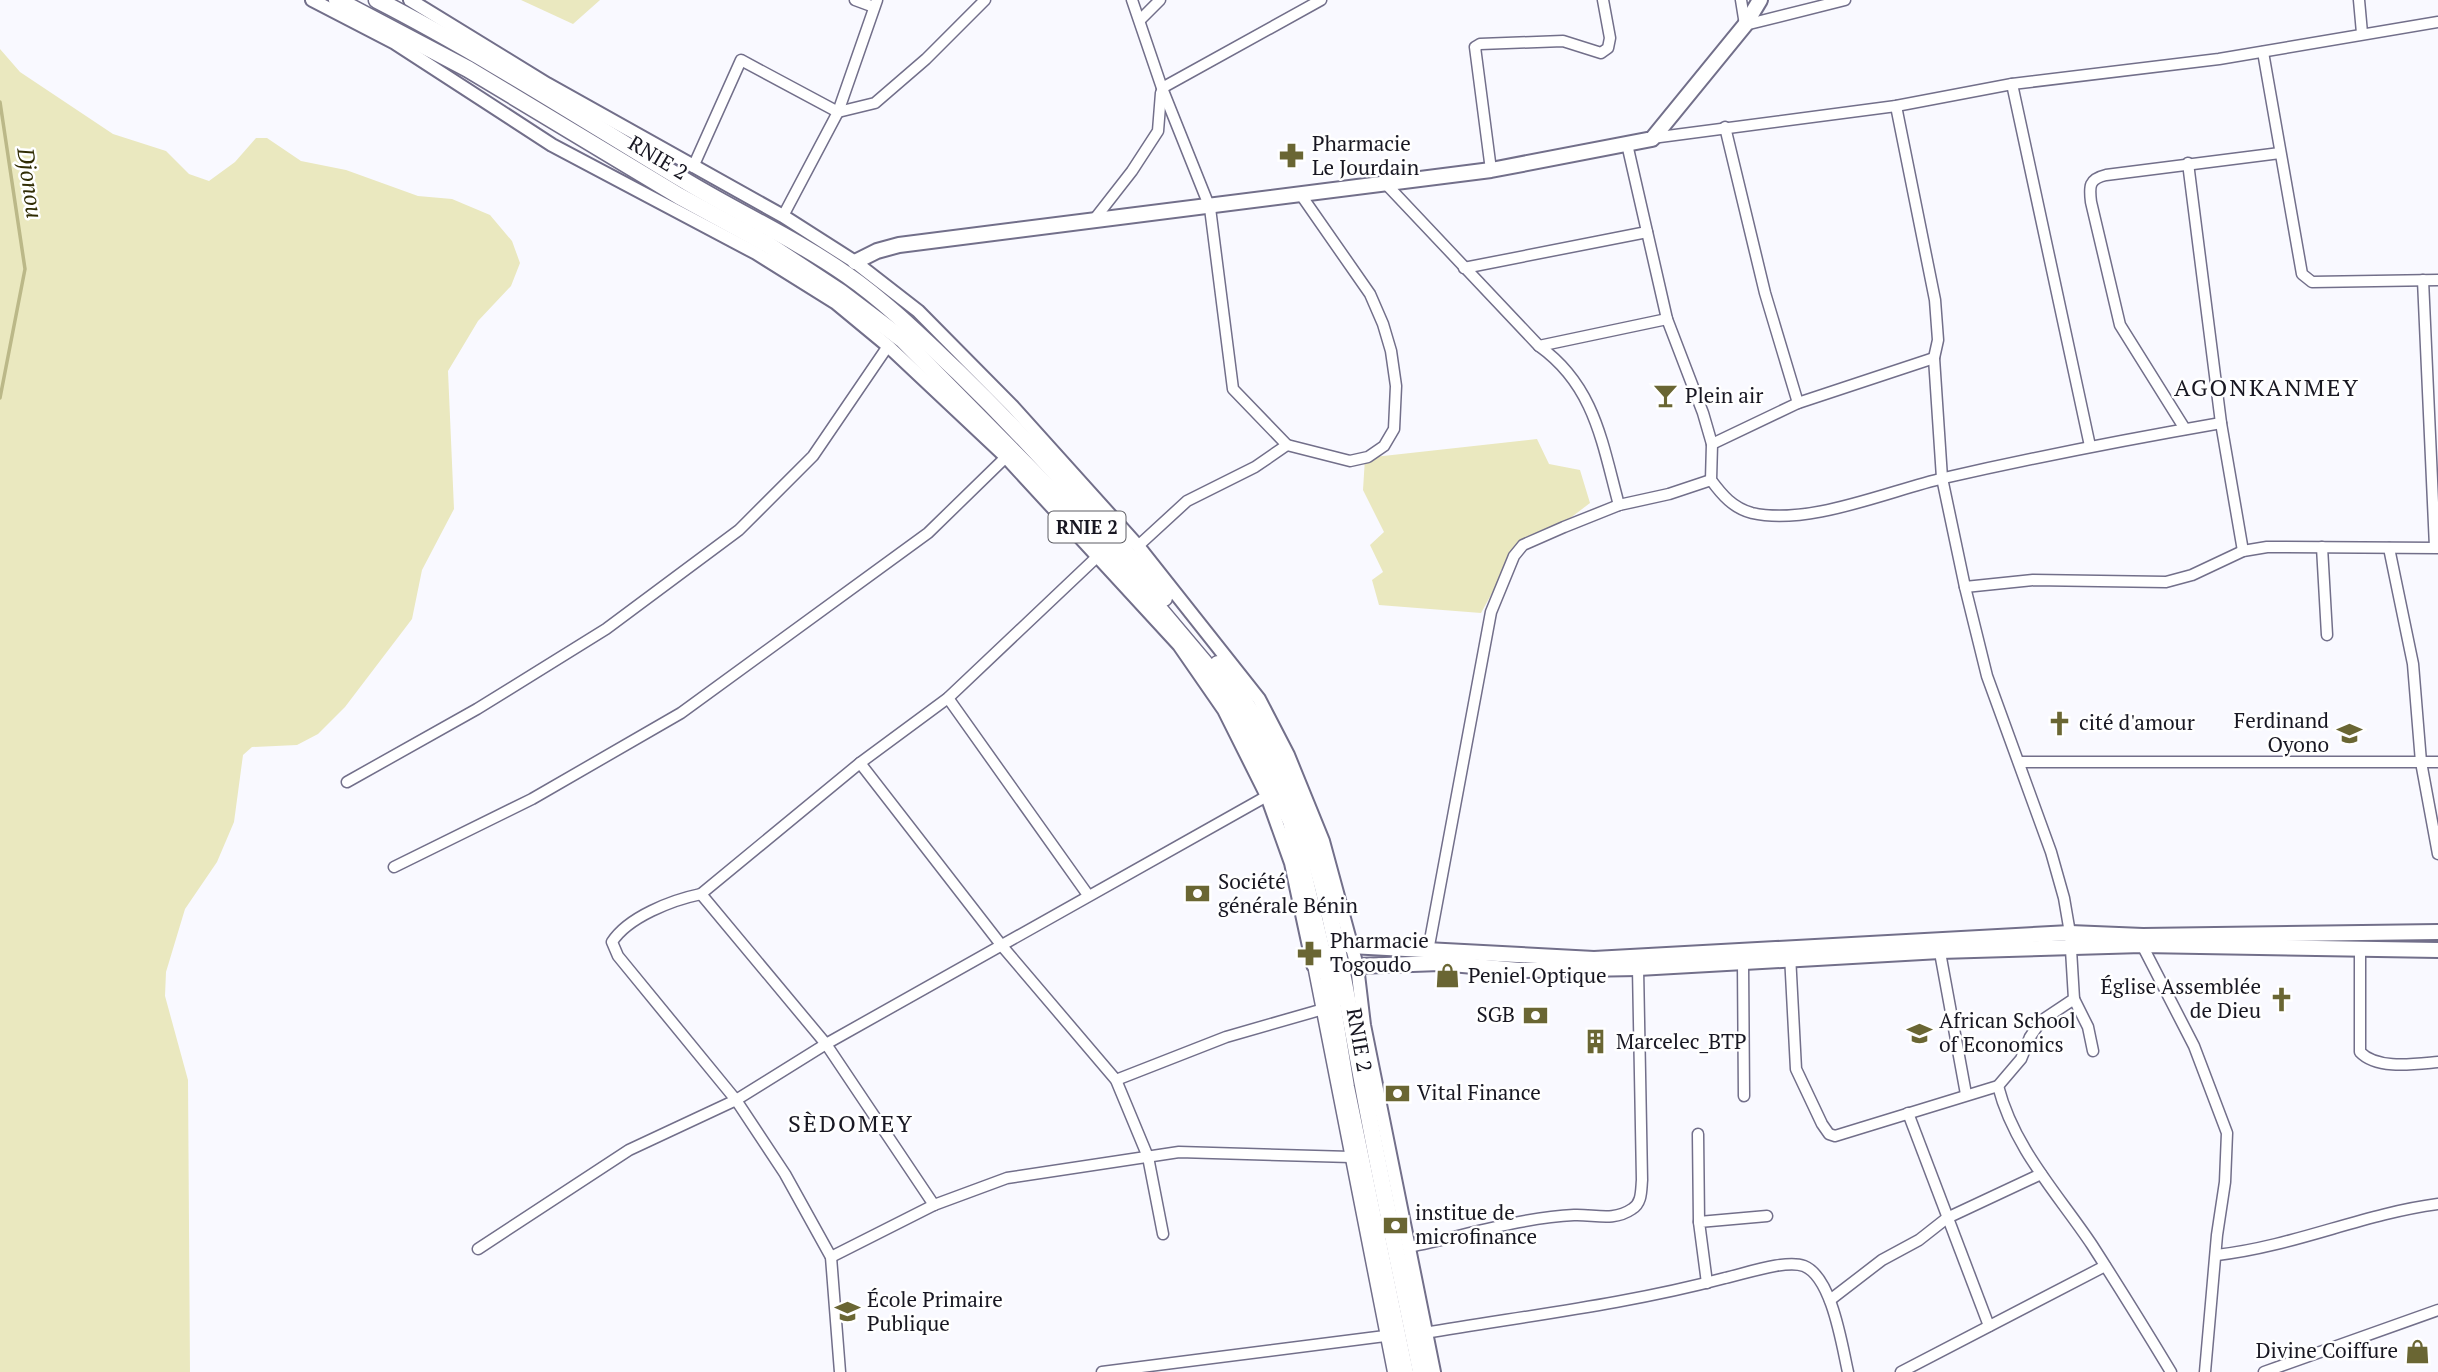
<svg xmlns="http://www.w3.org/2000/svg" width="2438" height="1372" viewBox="0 0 2438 1372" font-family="'PT Serif',serif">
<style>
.green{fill:#eae8bf}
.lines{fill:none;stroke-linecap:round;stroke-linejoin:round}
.stream{stroke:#bbb888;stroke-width:3.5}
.minor-casing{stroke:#726f8a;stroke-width:13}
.tertiary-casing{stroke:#726f8a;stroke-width:16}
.secondary-casing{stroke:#726f8a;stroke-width:18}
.trunk-casing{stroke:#726f8a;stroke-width:19}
.minor{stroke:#fff;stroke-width:10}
.tertiary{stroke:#fff;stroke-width:12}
.secondary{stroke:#fff;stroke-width:14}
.trunk{stroke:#fff;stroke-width:16}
.labels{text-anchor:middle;stroke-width:5;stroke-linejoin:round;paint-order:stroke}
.shield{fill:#fff;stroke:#5d5d64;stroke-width:2}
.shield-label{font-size:19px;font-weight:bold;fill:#181722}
.poi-label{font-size:21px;fill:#181722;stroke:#fff;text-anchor:start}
.street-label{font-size:21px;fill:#181722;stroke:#fff}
.water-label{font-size:23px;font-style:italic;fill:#302c04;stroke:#fff}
.quarter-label{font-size:24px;letter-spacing:2px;fill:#181722;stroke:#fff}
</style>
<rect width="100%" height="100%" fill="#f9f9ff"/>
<g class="green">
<path d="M521 0H600L573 24Z"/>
<path d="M0 49 20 72 113 134 166 151 189 174 209 181 235 162 256 138H267L301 161 346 170 418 196 452 199 490 215 512 241 520 263 511 286 478 321 448 371 454 509 422 570 412 619 345 707 318 734 297 745 252 747 243 755 234 822 217 862 185 909 166 972 165 996 188 1080 190 1372H0Z"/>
<path d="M1537 439 1549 464 1580 470 1590 503 1565 522 1519 544 1481 613 1379 605 1372 580 1383 572 1370 545 1384 532 1363 490 1365 458Z"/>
</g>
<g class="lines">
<path class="stream" d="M0 102 25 269 0 398"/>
<defs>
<g id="minor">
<path d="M855 0 874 7"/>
<path d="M1132 0 1162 88 1210 208 1233 389 1287 445 1350 461 1368 457 1384 446 1394 429 1396 386 1391 351 1383 324 1370 294 1301 195"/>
<path d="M1741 0 1745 25 1845 0"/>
<path d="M2359 0 2362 33"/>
<path d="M1140 20 1160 0"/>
<path d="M2263 52 2302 274 2312 282 2438 280"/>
<path d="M2012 84 2090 446"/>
<path d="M1162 88 1321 0"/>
<path d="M1725 127 1765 293 1798 403"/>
<path d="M1652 138 1896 106 2012 84 2219 59 2438 22"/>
<path d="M1627 144 1667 319 1703 413 1712 444 1711 480C1722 495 1733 508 1752 513 1809 526 1888 491 1944 478 2036 457 2129 439 2221 423"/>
<path d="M2188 163 2221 423 2243 551"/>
<path d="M693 167 741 60 838 112 875 103 926 59 985 0"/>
<path d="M1491 170 1475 47 1480 44 1563 41 1601 53 1608 48 1610 38 1603 0"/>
<path d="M1386 184 1539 346C1595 386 1602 443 1619 505"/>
<path d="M783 216 838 112 877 0"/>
<path d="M1093 221 1132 171 1158 131 1161 93"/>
<path d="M1464 268 1647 232"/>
<path d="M2423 280 2435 547"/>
<path d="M1539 346 1667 319"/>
<path d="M2185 429 2120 325 2091 202C2089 186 2089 179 2106 175L2280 153"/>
<path d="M1712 444 1798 403 1934 358"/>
<path d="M1138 546 1187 501 1255 467 1287 445"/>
<path d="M2322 547 2327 635"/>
<path d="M2389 548 2413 664 2421 762 2438 854"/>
<path d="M1965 587 2033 580 2166 582 2192 575 2243 551 2267 547 2438 548"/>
<path d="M948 698 1088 895"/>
<path d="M2020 762H2438"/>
<path d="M860 763 1002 946 1116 1080 1148 1157 1163 1234"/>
<path d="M347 782 477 709 606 629 739 530 813 456 888 346"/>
<path d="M394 867 532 799 681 713 928 533 1006 457"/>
<path d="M701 894 826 1044 934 1205"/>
<path d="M2142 945 2194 1046 2227 1133 2225 1182 2217 1235 2205 1372"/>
<path d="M1939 947 1966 1094"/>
<path d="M2360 949V1052C2377 1070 2415 1064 2438 1062"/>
<path d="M1428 951 1491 612 1514 556 1523 545 1564 527 1619 505 1669 494 1711 480"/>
<path d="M1790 955 1796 1069 1822 1124 1829 1134 1835 1136 1998 1086 2021 1059 2030 1037 2041 1021 2074 999 2070 933 2064 898 2051 852 1987 676 1965 587 1942 478 1934 358 1938 340 1935 300 1896 106"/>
<path d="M1743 963 1744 1096"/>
<path d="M1313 965 1393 1372"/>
<path d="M2074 999 2088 1027 2093 1051"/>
<path d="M1116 1080 1226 1037 1320 1010"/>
<path d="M1998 1086C2014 1148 2057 1193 2092 1245 2119 1287 2145 1329 2171 1372"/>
<path d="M1908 1113 1989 1326"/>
<path d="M1698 1134 1699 1222"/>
<path d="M1409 1247C1460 1237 1523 1217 1574 1215 1594 1214 1613 1222 1632 1209 1642 1203 1641 1191 1642 1180L1638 968"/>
<path d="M478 1249 629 1150 736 1100 826 1044 1267 796"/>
<path d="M2217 1255C2295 1246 2362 1214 2438 1204"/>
<path d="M831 1257 934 1205 1007 1178 1179 1152 1351 1157"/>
<path d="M1707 1283 1699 1222 1767 1216"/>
<path d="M1830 1300 1882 1260 1919 1240 1947 1218 2041 1174"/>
<path d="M1425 1333C1525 1316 1628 1304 1725 1278 1744 1274 1786 1259 1804 1266 1832 1277 1842 1346 1848 1372"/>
<path d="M840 1372 831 1257 785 1174 736 1100 618 956 612 942C628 917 672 900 701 894L860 763 948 698 1099 555"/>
<path d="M1102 1372 1385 1336"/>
<path d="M1901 1372 2105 1266"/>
<path d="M2264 1372 2438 1310"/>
</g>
<g id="tertiary">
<path d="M312 0 395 43 552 145 756 253 836 303 888 346 1006 457 1179 645 1224 710 1267 796 1291 863 1313 965 1330 954"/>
<path d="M410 0 547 84 783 216 855 262 918 311 1013 407 1138 546 1259 699 1288 755 1323 841 1357 966 1364 1025 1434 1372"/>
</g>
<g id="secondary">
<path d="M855 262 877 251 899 245 1491 170 1652 139 1745 25 1760 0"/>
<path d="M1350 946 1594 959 2070 933 2143 936 2438 932"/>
<path d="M1357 966 1440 963 1519 970 1638 968 1940 951 2142 945 2438 950"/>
</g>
<g id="trunk">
<path d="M337 0 468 69 679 196 767 244 840 292 902 339 1051 490 1117 559 1208 667 1240 715 1291 821 1328 977 1346 1087 1405 1372"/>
<path d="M377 0C482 54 581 118 682 179 736 212 794 238 847 275 887 303 922 338 958 372 1031 443 1099 519 1164 598"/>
<path d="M1218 664C1257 716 1290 775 1309 837 1337 928 1351 1024 1369 1117 1385 1202 1404 1287 1421 1372"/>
</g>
</defs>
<use href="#minor" class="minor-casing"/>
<use href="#tertiary" class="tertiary-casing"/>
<use href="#secondary" class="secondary-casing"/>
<use href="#trunk" class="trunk-casing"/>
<use href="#minor" class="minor"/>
<use href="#tertiary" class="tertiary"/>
<use href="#secondary" class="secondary"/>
<use href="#trunk" class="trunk"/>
</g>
<defs>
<symbol id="pharmacy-bare" viewBox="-9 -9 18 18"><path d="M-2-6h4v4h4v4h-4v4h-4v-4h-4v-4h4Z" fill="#6a6633" stroke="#fff" stroke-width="2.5" paint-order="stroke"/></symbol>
<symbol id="bar-bare" viewBox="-9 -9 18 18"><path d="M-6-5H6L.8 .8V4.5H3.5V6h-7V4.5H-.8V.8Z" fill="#6a6633" stroke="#fff" stroke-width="2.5" paint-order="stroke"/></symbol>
<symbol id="church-bare" viewBox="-9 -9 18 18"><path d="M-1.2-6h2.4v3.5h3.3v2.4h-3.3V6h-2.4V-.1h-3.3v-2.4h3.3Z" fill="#6a6633" stroke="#fff" stroke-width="2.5" paint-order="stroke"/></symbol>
<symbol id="school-bare" viewBox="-9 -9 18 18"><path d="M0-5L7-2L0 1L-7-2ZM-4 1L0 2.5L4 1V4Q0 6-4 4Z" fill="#6a6633" stroke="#fff" stroke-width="2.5" paint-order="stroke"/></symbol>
<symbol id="bank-bare" viewBox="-9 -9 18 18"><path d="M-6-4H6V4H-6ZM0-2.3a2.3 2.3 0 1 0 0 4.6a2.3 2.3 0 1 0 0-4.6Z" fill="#6a6633" stroke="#fff" stroke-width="2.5" paint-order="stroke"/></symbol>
<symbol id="shop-bare" viewBox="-9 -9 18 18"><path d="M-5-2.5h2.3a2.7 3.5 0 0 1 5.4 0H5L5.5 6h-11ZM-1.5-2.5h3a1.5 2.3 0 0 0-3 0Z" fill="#6a6633" stroke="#fff" stroke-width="2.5" paint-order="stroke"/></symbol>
<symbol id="university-bare" viewBox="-9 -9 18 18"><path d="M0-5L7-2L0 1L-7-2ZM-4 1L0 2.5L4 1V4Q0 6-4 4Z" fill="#6a6633" stroke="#fff" stroke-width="2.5" paint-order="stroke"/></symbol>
<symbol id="building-bare" viewBox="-9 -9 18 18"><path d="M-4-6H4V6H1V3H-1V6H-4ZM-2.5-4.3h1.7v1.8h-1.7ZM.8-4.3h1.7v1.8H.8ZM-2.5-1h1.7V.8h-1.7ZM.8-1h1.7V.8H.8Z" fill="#6a6633" stroke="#fff" stroke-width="2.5" paint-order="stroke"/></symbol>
</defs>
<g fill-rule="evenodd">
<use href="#pharmacy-bare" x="1274" y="138" width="35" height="35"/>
<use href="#bar-bare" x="1648" y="378" width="35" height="35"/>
<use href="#church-bare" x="2042" y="706" width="35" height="35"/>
<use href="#school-bare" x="2332" y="716" width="35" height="35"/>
<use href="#bank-bare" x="1180" y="876" width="35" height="35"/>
<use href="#pharmacy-bare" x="1292" y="936" width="35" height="35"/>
<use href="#shop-bare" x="1430" y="958" width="35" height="35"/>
<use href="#church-bare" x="2264" y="982" width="35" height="35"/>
<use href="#bank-bare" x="1518" y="998" width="35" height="35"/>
<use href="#university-bare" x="1902" y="1016" width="35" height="35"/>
<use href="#building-bare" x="1578" y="1024" width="35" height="35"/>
<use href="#bank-bare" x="1380" y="1076" width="35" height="35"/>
<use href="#bank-bare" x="1378" y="1208" width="35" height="35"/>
<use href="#school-bare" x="830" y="1294" width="35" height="35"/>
<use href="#shop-bare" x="2400" y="1334" width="35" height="35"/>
</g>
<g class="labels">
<rect class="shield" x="1048.5" y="511.5" width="77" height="31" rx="5"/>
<g class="shield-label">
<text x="1087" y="534">RNIE 2</text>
</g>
<g class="poi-label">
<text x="1312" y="151">Pharmacie<tspan x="1312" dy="24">Le Jourdain</tspan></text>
<text x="1685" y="403">Plein air</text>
<text x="2329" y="728" text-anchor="end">Ferdinand<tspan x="2329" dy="24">Oyono</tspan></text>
<text x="2079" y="730">cité d'amour</text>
<text x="1218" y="889">Société<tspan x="1218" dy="24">générale Bénin</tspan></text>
<text x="1330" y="948">Pharmacie<tspan x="1330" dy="24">Togoudo</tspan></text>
<text x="1468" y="983">Peniel Optique</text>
<text x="2261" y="994" text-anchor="end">Église Assemblée<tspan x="2261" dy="24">de Dieu</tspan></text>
<text x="1515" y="1022" text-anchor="end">SGB</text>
<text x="1939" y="1028">African School<tspan x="1939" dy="24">of Economics</tspan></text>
<text x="1616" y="1049">Marcelec_BTP</text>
<text x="1417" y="1100">Vital Finance</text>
<text x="1415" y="1220">institue de<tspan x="1415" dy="24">microfinance</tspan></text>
<text x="867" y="1307">École Primaire<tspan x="867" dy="24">Publique</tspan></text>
<text x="2398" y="1358" text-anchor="end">Divine Coiffure</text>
</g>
<g class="street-label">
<text transform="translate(658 158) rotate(31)" y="7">RNIE 2</text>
<text transform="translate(1359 1040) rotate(80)" y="7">RNIE 2</text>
</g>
<g class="water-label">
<text transform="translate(30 183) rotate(82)" y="8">Djonou</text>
</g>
<g class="quarter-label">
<text x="2267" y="396">AGONKANMEY</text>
<text x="851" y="1132">SÈDOMEY</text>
</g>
</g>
</svg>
